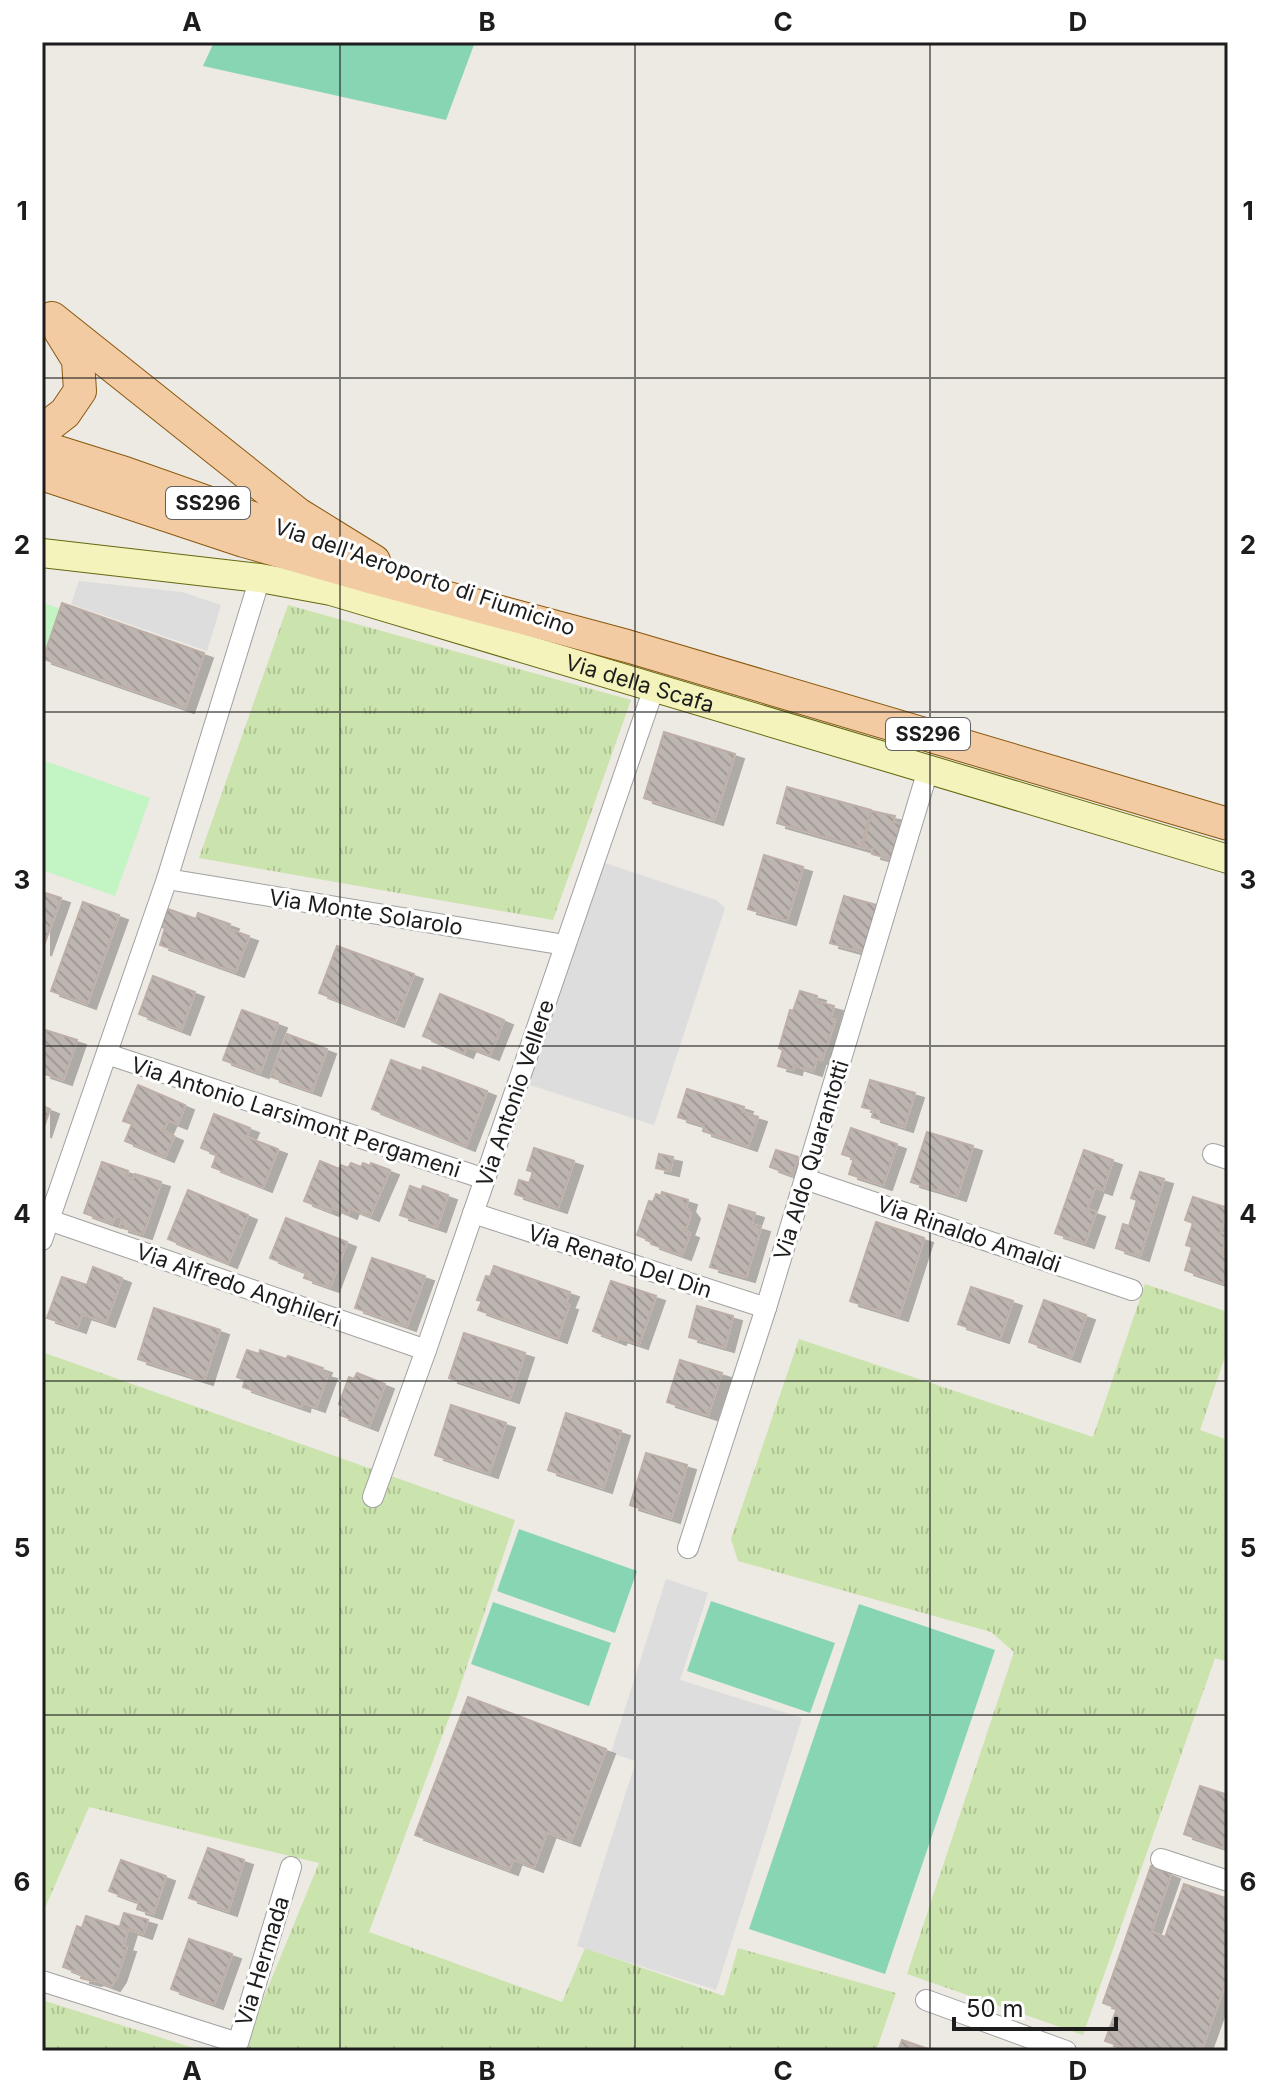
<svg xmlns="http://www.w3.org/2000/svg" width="1270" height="2093" viewBox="0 0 1270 2093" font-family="Inter,sans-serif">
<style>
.grass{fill:url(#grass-tufts)}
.park{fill:#c3f4c4}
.pitch{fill:#88d5b3}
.parking{fill:#ddd}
.building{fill:url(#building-back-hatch);stroke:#bdafa7;stroke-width:2;filter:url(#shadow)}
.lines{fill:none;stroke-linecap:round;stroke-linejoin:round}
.street-casing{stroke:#a1a1a1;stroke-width:22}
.secondary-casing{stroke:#64690e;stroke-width:30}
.primary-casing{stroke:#88580d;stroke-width:34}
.street{stroke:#fff;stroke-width:20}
.secondary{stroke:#f3f3bb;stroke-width:28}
.primary{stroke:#f3cba2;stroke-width:32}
.grid{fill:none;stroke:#1d1d1d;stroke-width:2;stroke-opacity:0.55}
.labels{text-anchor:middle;stroke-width:6;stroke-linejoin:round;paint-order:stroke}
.shield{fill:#fff;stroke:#616161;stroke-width:2}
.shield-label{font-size:20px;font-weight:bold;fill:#1d1d1d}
.street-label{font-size:22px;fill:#1d1d1d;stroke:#fff}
.neatline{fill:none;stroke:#1d1d1d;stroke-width:3}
.grid-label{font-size:26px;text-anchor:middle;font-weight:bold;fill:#1d1d1d}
</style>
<defs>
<pattern id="grass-tufts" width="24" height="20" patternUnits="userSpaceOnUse" patternTransform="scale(2)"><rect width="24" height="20" fill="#cbe3ad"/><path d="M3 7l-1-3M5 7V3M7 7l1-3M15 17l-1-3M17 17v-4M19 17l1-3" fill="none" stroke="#aec294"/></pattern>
<pattern id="building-back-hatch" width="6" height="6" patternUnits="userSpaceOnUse" patternTransform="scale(2)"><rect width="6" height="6" fill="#bdb5b0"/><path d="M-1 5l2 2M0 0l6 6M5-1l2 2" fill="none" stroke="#a29b97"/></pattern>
<filter id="shadow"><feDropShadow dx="9" dy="5" stdDeviation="0" flood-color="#0004"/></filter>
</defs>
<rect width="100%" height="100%" fill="#ede9e3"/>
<g class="grass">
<path d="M288 605 631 700 553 920 199 858Z"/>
<path d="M1145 1284 1228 1312V1348L1200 1430 1228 1440V1662L1215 1658 1083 2035 907 1974 1014 1652 991 1632 738 1561 731 1539 799 1339 1093 1437Z"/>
<path d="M42 1352 515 1520 456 1699 369 1932 562 2002 585 1948 724 1996 738 1948 896 1993 876 2051H242L319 1863 89 1807 42 1915Z"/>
<path d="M42 2000 203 2051H42Z"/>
</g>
<g class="park">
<path d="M42 602 60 609 42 661Z"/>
<path d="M42 760 150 798 115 896 42 870Z"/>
</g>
<g class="pitch">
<path d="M214 42H475L446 120 203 66Z"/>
<path d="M519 1529 637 1571 615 1633 497 1591Z"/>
<path d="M711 1601 835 1643 810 1713 687 1671Z"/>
<path d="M493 1602 611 1643 589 1706 471 1664Z"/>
<path d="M859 1604 995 1650 885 1974 749 1929Z"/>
</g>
<g class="parking">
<path d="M79 581 182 592 221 605 207 651 71 604Z"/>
<path d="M602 862 716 900 725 908 654 1125 527 1084Z"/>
<path d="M666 1579 708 1593 680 1680 802 1718 716 1990 577 1946 636 1761 611 1753Z"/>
</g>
<g class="building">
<path d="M62 603 204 653 185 708 43 659Z"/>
<path d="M664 732 735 754 714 820 644 798Z"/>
<path d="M787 787 871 810 861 847 777 823Z"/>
<path d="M872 811 895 816 893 822 904 825 895 860 872 854 873 849 863 847Z"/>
<path d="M764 855 803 867 787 920 748 909Z"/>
<path d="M42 892 61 898 42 951Z"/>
<path d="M844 896 880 906 867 953 830 943Z"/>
<path d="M83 902 119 915 87 1004 51 991Z"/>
<path d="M165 908 196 919 198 913 230 924 228 929 249 936 235 972 160 945 165 928 159 926Z"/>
<path d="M337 946 414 974 395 1022 319 993Z"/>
<path d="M153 976 195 992 181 1030 139 1014Z"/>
<path d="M800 991 817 996 815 1001 834 1006 830 1019 835 1020 822 1060 817 1058 813 1071 794 1065 793 1070 778 1066 783 1050 779 1048 790 1010 793 1011Z"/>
<path d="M440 994 504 1020 490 1055 467 1046 464 1053 423 1036Z"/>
<path d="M242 1010 278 1023 260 1073 223 1060Z"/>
<path d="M42 1029 77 1040 63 1080 42 1073Z"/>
<path d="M287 1034 327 1049 312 1091 271 1077Z"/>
<path d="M391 1060 421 1071 423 1067 487 1091 466 1146 372 1109Z"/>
<path d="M870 1080 915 1093 904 1127 872 1117 874 1110 862 1107Z"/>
<path d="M138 1085 185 1105 178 1124 168 1120 163 1131 174 1136 165 1157 125 1141 132 1124 123 1121Z"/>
<path d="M687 1089 744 1107 742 1112 758 1117 748 1146 703 1131 704 1125 678 1117Z"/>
<path d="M42 1106 50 1109 42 1133Z"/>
<path d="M214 1114 250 1128 246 1137 278 1149 263 1187 212 1167 217 1154 201 1148Z"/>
<path d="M851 1128 897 1144 883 1185 849 1174 854 1158 842 1154Z"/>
<path d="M927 1132 973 1146 957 1196 911 1182Z"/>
<path d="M534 1148 574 1161 558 1208 515 1194 519 1180 529 1183 533 1172 527 1170Z"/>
<path d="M776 1150 798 1157 792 1175 770 1167Z"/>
<path d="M1084 1150 1113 1160 1103 1190 1095 1187 1087 1209 1096 1212 1085 1243 1055 1233Z"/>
<path d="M659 1154 673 1157 670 1171 656 1168Z"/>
<path d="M320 1161 339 1169 341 1165 348 1168 351 1163 361 1167 363 1163 370 1166 371 1163 390 1170 370 1216 350 1208 348 1214 332 1207 330 1211 304 1201Z"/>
<path d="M102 1162 128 1171 126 1178 133 1180 135 1174 161 1182 143 1234 120 1227 123 1218 115 1215 112 1223 84 1213Z"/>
<path d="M1140 1172 1164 1179 1140 1256 1116 1248 1123 1224 1129 1226 1137 1200 1131 1198Z"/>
<path d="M410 1186 421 1190 423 1186 448 1195 437 1227 400 1215Z"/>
<path d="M188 1190 248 1215 228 1263 168 1239Z"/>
<path d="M662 1192 688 1200 686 1207 691 1214 685 1231 690 1233 682 1255 651 1244 652 1241 637 1235 649 1201 653 1202 656 1194 661 1196Z"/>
<path d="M1193 1197 1228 1208 1220 1233 1227 1235 1221 1254 1228 1256V1268L1223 1283 1185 1270 1192 1247 1186 1245 1193 1223 1185 1220Z"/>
<path d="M729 1205 755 1213 751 1224 761 1227 746 1277 710 1267Z"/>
<path d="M286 1218 347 1242 330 1287 304 1278 306 1272 270 1258Z"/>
<path d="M876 1222 924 1238 899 1316 850 1301Z"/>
<path d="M372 1258 425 1276 407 1326 355 1308Z"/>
<path d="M494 1266 570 1292 565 1304 569 1305 558 1338 478 1310 482 1301 477 1300 486 1276 490 1277Z"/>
<path d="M93 1267 122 1278 106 1322 82 1314 77 1328 47 1318 62 1277 87 1285Z"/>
<path d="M611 1281 656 1296 639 1344 618 1337 617 1340 593 1331Z"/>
<path d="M971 1287 1013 1301 1000 1338 958 1324Z"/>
<path d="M1044 1300 1086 1315 1071 1357 1029 1342Z"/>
<path d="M697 1306 733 1316 725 1347 689 1337Z"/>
<path d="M154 1308 220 1330 204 1380 138 1359Z"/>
<path d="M464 1333 525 1353 510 1398 449 1378Z"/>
<path d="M247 1350 259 1354 260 1350 286 1359 288 1356 323 1368 321 1372 328 1374 316 1407 302 1402 301 1407 243 1387 245 1380 237 1377Z"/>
<path d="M680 1360 722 1373 708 1415 667 1402Z"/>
<path d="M357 1373 385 1384 369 1426 340 1415 343 1406 339 1404 349 1377 354 1379Z"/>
<path d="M451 1405 506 1423 489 1473 435 1455Z"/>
<path d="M566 1413 621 1431 603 1488 548 1470Z"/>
<path d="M646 1453 687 1465 671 1518 630 1505Z"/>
<path d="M468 1697 606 1749 571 1841 547 1832 534 1867 513 1859 509 1870 415 1835Z"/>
<path d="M1200 1786 1228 1795V1832L1223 1847 1184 1834Z"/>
<path d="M208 1848 244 1860 228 1911 189 1898Z"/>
<path d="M121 1860 166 1876 153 1914 137 1909 139 1902 109 1891Z"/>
<path d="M1151 1866 1171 1874 1151 1932 1165 1937 1184 1884 1228 1899V1976L1201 2051H1134L1105 2041 1117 2008 1103 2003Z"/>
<path d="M124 1913 148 1920 143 1934 120 1926Z"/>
<path d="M86 1916 128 1930 123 1946 127 1947 117 1977 111 1986 95 1980 92 1981 81 1978 82 1974 63 1967 77 1926 82 1928Z"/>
<path d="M189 1939 232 1954 214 2004 171 1989Z"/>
<path d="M902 2040 934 2051H898Z"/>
</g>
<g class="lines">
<defs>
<g id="street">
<path d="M167 879 565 945"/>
<path d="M107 1054 485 1179"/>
<path d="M1213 1154 1228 1159"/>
<path d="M805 1179 1132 1290"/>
<path d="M473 1213 766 1308"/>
<path d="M49 1220 426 1350"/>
<path d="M42 1240 167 879 260 578"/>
<path d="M373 1497 426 1350 654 688"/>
<path d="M688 1548 766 1308 928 770"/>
<path d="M1161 1859 1228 1881"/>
<path d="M42 1981 238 2043 291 1867"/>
<path d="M926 2000 1066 2051"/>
</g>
<g id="secondary">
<path id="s1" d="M42 553 260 578 331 591 1228 859"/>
</g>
<g id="primary">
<path d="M52 318 298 514 374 561"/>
<path d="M42 426 52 423 65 413 80 391 78 360 60 331"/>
<path d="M42 447 125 473 332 546"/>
<path d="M42 474 244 541 370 577 627 646 1228 824"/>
</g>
</defs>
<use href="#street" class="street-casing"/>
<use href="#secondary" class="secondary-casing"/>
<use href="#primary" class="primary-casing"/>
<use href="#street" class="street"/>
<use href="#secondary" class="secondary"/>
<use href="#primary" class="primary"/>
</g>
<path class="grid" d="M340 42V2051M635 42V2051M930 42V2051M42 378H1228M42 712H1228M42 1046H1228M42 1381H1228M42 1715H1228"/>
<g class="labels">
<g class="shield">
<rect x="166" y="487" width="84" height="32" rx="6"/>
<rect x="886" y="718" width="84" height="32" rx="6"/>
</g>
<g class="shield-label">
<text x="208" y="510">SS296</text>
<text x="928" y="741">SS296</text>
</g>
<g class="street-label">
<text transform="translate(425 577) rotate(19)" y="8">Via dell'Aeroporto di Fiumicino</text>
<text dy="8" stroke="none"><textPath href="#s1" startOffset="614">Via della Scafa</textPath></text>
<text transform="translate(366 912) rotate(9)" y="8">Via Monte Solarolo</text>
<text transform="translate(515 1093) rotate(-71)" y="8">Via Antonio Vellere</text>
<text transform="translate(296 1117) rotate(18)" y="8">Via Antonio Larsimont Pergameni</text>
<text transform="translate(811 1160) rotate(-73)" y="8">Via Aldo Quarantotti</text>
<text transform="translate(969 1234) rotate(19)" y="8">Via Rinaldo Amaldi</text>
<text transform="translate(620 1261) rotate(18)" y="8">Via Renato Del Din</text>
<text transform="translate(238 1285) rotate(19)" y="8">Via Alfredo Anghileri</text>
<text transform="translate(262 1961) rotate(-73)" y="8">Via Hermada</text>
</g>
</g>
<rect width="1270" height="2093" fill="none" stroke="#ffffff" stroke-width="88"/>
<path d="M954 2017v12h162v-12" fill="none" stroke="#1d1d1d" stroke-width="4"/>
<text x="966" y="2017" font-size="24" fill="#1d1d1d" stroke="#ffffff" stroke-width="6" paint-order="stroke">50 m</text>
<rect x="44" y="44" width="1182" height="2005" class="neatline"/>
<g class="grid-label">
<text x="192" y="31">A</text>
<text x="487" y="31">B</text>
<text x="783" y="31">C</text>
<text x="1078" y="31">D</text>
<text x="22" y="220">1</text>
<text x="1248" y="220">1</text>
<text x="22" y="554">2</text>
<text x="1248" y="554">2</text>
<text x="22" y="889">3</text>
<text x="1248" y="889">3</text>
<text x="22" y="1223">4</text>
<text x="1248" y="1223">4</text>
<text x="22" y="1557">5</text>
<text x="1248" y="1557">5</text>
<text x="22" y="1891">6</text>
<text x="1248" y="1891">6</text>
<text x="192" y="2080">A</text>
<text x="487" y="2080">B</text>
<text x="783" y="2080">C</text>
<text x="1078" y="2080">D</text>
</g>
</svg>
